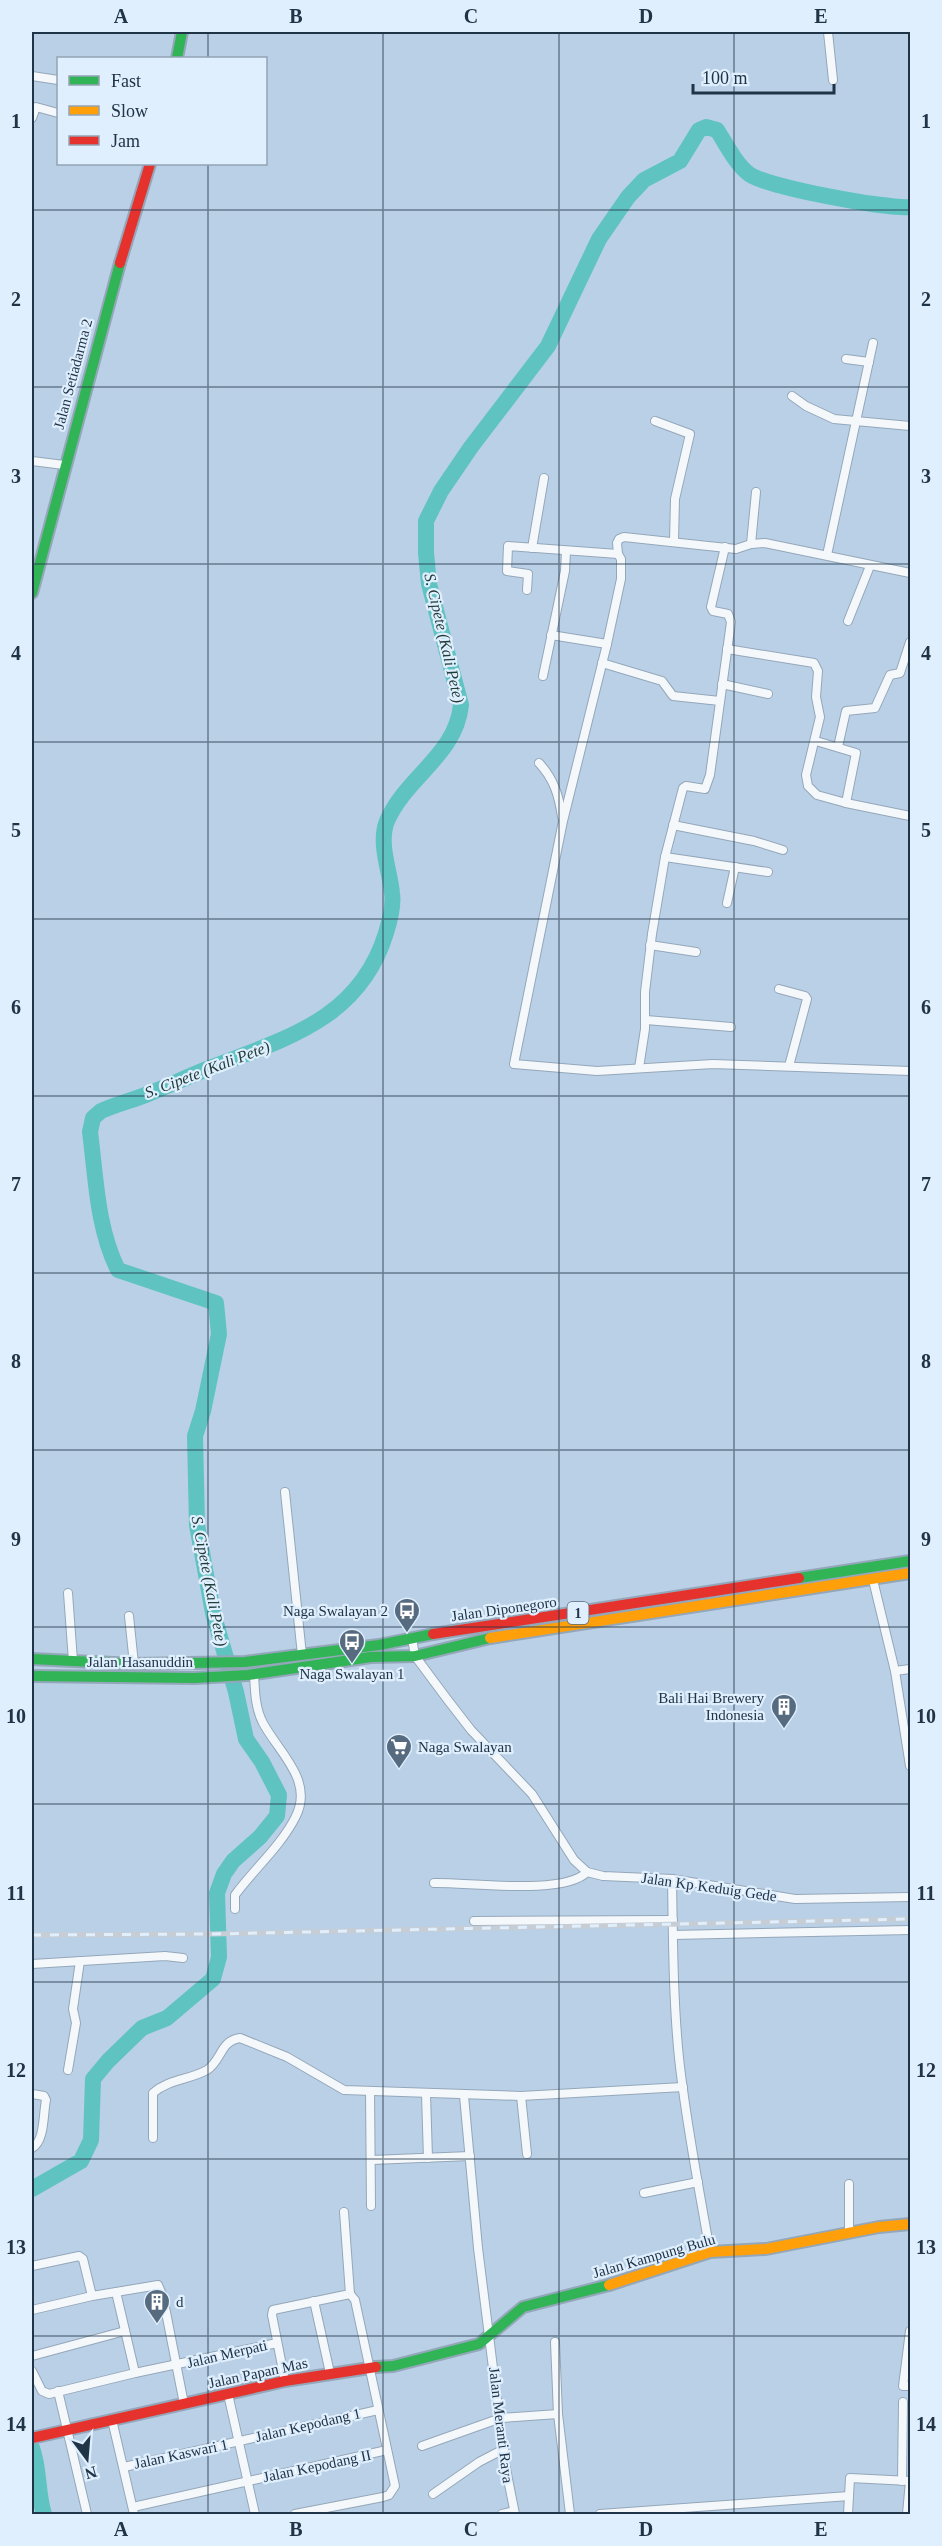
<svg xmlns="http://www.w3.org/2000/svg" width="942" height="2546" viewBox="0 0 942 2546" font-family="'Times New Roman',serif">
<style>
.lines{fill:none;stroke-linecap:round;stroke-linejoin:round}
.river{stroke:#5fc3c2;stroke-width:16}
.street-casing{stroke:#94a7ba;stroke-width:10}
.fast-casing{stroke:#94a7ba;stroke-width:14}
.slow-casing{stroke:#94a7ba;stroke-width:14}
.jam-casing{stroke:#94a7ba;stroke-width:14}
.street{stroke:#f5f8fb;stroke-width:8}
.fast{stroke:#30b455;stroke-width:10}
.slow{stroke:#ff9f0a;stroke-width:10}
.jam{stroke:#e5322d;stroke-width:10}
.rail-casing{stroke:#c7cdd4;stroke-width:5}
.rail{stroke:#e0effe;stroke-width:3;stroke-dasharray:9;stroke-linecap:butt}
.grid{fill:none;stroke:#203447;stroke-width:1.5;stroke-opacity:0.55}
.labels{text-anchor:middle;stroke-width:4.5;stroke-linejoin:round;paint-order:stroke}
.shield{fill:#e0effe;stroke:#5a6c7e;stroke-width:1.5}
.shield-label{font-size:14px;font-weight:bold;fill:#203447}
.street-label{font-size:15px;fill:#203447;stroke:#e0effe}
.poi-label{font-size:15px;fill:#203447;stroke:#e0effe;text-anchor:end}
.water-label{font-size:16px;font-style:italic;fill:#213d3a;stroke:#e0effe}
.neatline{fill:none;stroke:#203447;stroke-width:2}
.grid-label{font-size:20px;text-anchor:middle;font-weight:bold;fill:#203447}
</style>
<rect width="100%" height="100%" fill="#bad0e6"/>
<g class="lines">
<g class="river">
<path d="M32 2189 81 2161 91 2140 93 2079 108 2061 142 2028 167 2018 213 1979 219 1957 217 1893 224 1874 233 1861 260 1837 277 1816 279 1795 262 1762 246 1739 236 1692 213 1613 197 1525 195 1436 203 1411 219 1334 216 1303 118 1270C97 1228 96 1178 90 1132L93 1118 101 1111C117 1104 133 1100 148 1094 168 1086 187 1077 207 1069 283 1039 359 1021 386 933 390 920 394 905 392 893 390 871 378 843 387 821 406 777 456 755 461 705L429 584 426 553V521L441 491 471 447 548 346 599 239 628 197 644 180 680 161 699 130 706 127 717 130C726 144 735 163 749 174 767 187 886 209 910 207"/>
<path d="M32 2448C40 2470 37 2492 44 2514"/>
</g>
<defs>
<g id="street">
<path d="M828 32 833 80"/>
<path d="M32 76 58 80"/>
<path d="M32 118 36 107 58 113"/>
<path d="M846 359 869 362"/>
<path d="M792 396 806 406 834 419 910 426"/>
<path d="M655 421 690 434 675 499 674 541"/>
<path d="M32 461 64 465"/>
<path d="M751 544 756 492"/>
<path d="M532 548 544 478"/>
<path d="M827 555 873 343"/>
<path d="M910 573 765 543 751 544 736 549 624 537 619 539 617 543 618 554 621 559V579L607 644 563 821 514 1064 597 1071 713 1064 910 1071"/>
<path d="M527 590 528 574 507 571 508 546 618 554"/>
<path d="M848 621 870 566"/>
<path d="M551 635 607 644"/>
<path d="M727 649 814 663 818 671 816 697 820 717 806 775 808 786 817 795 846 803 910 816"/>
<path d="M602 663 662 681 673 696 720 701"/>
<path d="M543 676 565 571 566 551"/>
<path d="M722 684 768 694"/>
<path d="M816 741 856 753 846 803"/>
<path d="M838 747 846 711 875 708 890 675 900 673 910 642"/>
<path d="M539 763C554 779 559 796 562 817"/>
<path d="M673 825 754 841 783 850"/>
<path d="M665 857 768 872"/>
<path d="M727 903 735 867"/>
<path d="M650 945 696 952"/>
<path d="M779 989 805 996 807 999 789 1066"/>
<path d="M646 1020 731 1027"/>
<path d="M639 1068 645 1029V992L652 934 665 857 683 788 686 786 705 789 710 775 731 622 728 614 713 611 711 607 725 547"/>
<path d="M285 1492 302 1655"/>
<path d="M873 1580 895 1671 910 1669"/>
<path d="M68 1593 73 1661"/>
<path d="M129 1616 134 1664"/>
<path d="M412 1638 415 1656 447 1699 471 1730 532 1794 574 1860 587 1872 603 1876 672 1879 795 1899 910 1897"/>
<path d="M895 1671 910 1766"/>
<path d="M672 1879C673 1938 673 1999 679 2058 686 2123 699 2188 710 2252"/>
<path d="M434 1883C467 1882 564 1896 587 1872"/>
<path d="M235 1909V1895C254 1869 280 1847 295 1818 315 1781 279 1753 263 1723 255 1708 255 1691 254 1674"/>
<path d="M474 1921 673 1920"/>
<path d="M673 1935 910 1930"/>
<path d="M32 1964 165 1956 183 1958"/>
<path d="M68 2070 76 2023 73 2009 80 1961"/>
<path d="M370 2091 371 2206"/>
<path d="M32 2094 44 2096 46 2100C43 2114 45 2141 32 2148"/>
<path d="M426 2094 428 2158"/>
<path d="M464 2096 478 2248 505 2464 515 2514"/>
<path d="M521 2096 527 2154"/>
<path d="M153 2138V2093C169 2079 189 2080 207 2070 222 2060 220 2041 240 2038L287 2057 344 2090 521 2096 683 2087"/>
<path d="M372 2160 470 2156"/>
<path d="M644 2193 698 2182"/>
<path d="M344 2212 350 2294"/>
<path d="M849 2232V2184"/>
<path d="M32 2266 79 2256 83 2259 92 2296"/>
<path d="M116 2292 135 2373"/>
<path d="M314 2301 330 2373"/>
<path d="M32 2310 92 2296 158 2285 163 2297 184 2404"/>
<path d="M910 2331 903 2386H910"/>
<path d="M555 2342 558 2414 570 2514"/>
<path d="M32 2356 125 2331"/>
<path d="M32 2371 42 2391 49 2394 135 2373 277 2343"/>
<path d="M285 2381 272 2315 273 2310 350 2294"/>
<path d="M58 2391 87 2514"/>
<path d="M228 2394 255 2514"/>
<path d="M112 2420 134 2514"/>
<path d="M422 2446 501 2418 558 2414"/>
<path d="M124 2467 378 2410"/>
<path d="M902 2481 903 2402"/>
<path d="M433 2494 479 2462 504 2449"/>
<path d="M133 2507 387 2450"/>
<path d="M295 2514 383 2497 389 2495 395 2486 355 2300 350 2294"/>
<path d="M502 2514 514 2511"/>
<path d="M600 2514 849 2496"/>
<path d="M848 2514 850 2478 910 2481"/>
<path d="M907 2514 910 2481"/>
</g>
<g id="fast">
<path d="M177 58 182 32"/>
<path d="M32 593 120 263"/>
<path d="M799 1578 910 1561"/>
<path d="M32 1659 134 1664 245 1662 379 1645 433 1634"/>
<path d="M32 1676 194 1678 248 1675 371 1657 415 1656 490 1638"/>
<path d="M376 2367 393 2366 479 2344 523 2307 609 2285"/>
</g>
<g id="slow">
<path d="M490 1638 910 1573"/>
<path d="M609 2285 710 2252 766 2249 879 2227 910 2224"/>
</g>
<g id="jam">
<path d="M120 263 150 164"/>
<path d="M433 1634 799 1578"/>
<path d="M32 2438 285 2381 376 2367"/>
</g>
</defs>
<use href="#street" class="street-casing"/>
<use href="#fast" class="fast-casing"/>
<use href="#slow" class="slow-casing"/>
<use href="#jam" class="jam-casing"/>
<use href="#street" class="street"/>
<use href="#fast" class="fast"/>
<use href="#slow" class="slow"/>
<use href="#jam" class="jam"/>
<defs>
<path id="rail" d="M32 1935 213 1934 910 1919"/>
</defs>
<use href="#rail" class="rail-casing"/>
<use href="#rail" class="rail"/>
</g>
<path class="grid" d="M208 32V58M383 32V2514M559 32V2514M734 32V2514M208 164V2514M32 210H910M32 387H910M32 564H910M32 742H910M32 919H910M32 1096H910M32 1273H910M32 1450H910M32 1627H910M32 1804H910M32 1982H910M32 2159H910M32 2336H910"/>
<defs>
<symbol id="bus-pin" viewBox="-11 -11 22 30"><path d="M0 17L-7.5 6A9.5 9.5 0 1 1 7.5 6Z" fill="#566b7f" stroke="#e0effe"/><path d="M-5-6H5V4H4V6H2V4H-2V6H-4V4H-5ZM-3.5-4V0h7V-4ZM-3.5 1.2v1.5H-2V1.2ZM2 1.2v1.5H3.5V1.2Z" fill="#fff"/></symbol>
<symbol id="building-pin" viewBox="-11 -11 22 30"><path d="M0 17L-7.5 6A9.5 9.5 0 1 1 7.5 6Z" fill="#566b7f" stroke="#e0effe"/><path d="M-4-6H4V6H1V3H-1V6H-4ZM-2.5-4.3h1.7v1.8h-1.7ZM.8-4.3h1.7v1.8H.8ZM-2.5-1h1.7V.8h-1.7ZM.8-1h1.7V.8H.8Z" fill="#fff"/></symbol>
<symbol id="supermarket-pin" viewBox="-11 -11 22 30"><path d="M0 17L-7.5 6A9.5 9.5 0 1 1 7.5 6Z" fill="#566b7f" stroke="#e0effe"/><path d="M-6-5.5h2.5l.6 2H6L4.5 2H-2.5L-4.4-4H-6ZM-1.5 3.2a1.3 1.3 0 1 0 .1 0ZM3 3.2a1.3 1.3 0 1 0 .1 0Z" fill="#fff"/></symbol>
</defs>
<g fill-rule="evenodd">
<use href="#bus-pin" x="392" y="1596" width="30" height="40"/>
<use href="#bus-pin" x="337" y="1627" width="30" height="40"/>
<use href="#building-pin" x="769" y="1692" width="30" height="40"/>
<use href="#supermarket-pin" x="384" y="1732" width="30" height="40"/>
<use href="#building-pin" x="142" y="2287" width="30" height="40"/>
</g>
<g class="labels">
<rect class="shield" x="567.5" y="1602" width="21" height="22" rx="4.5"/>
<g class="shield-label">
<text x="578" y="1618">1</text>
</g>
<g class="street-label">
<text transform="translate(73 374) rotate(-75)" y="5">Jalan Setiadarma 2</text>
<text transform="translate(504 1609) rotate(-8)" y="5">Jalan Diponegoro</text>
<text x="140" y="1667">Jalan Hasanuddin</text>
<text transform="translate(709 1887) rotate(8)" y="5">Jalan Kp Keduig Gede</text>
<text transform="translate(654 2256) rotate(-16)" y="5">Jalan Kampung Bulu</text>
<text transform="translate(227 2354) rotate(-13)" y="5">Jalan Merpati</text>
<text transform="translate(258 2373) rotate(-12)" y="5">Jalan Papan Mas</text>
<text transform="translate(308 2425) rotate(-13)" y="5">Jalan Kepodang 1</text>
<text transform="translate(501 2425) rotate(83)" y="5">Jalan Meranti Raya</text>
<text transform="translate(181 2454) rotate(-12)" y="5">Jalan Kaswari 1</text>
<text transform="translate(317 2466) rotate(-12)" y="5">Jalan Kepodang II</text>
</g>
<g class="poi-label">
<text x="388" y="1616">Naga Swalayan 2</text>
<text x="352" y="1679" text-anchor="middle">Naga Swalayan 1</text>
<text x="764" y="1703">Bali Hai Brewery<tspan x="764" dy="17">Indonesia</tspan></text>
<text x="418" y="1752" text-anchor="start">Naga Swalayan</text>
<text x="176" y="2307" text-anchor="start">d</text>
</g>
<g class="water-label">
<text transform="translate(445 638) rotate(77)" y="6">S. Cipete (Kali Pete)</text>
<text transform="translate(207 1069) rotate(-21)" y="6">S. Cipete (Kali Pete)</text>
<text transform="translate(210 1581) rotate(79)" y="6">S. Cipete (Kali Pete)</text>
</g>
</g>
<rect width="942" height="2546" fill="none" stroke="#e0effe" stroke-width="66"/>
<rect x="57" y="57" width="210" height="108" fill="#e0effe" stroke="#93a4b5" stroke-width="1.5"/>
<rect x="69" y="76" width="30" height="9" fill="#30b455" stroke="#93a4b5" stroke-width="1.5"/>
<text x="111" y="87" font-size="18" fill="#203447">Fast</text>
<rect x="69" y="106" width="30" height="9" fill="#ff9f0a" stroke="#93a4b5" stroke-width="1.5"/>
<text x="111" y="117" font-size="18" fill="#203447">Slow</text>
<rect x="69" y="136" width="30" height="9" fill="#e5322d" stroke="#93a4b5" stroke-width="1.5"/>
<text x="111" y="147" font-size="18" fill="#203447">Jam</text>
<g transform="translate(87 2459) rotate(164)" stroke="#e0effe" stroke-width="4.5" paint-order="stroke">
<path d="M0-4.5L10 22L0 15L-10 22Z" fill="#203447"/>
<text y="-9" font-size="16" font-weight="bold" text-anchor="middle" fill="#203447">N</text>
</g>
<path d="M693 84v9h141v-9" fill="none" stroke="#203447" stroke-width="3"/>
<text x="702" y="84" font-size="18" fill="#203447" stroke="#e0effe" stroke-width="4.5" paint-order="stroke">100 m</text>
<rect x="33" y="33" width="876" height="2480" class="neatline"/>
<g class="grid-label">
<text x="121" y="23">A</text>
<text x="296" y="23">B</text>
<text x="471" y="23">C</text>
<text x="646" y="23">D</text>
<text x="821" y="23">E</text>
<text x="16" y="128">1</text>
<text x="926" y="128">1</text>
<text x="16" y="306">2</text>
<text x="926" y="306">2</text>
<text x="16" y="483">3</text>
<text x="926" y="483">3</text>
<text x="16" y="660">4</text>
<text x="926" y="660">4</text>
<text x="16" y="837">5</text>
<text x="926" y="837">5</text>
<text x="16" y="1014">6</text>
<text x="926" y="1014">6</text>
<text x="16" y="1191">7</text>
<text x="926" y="1191">7</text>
<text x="16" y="1368">8</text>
<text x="926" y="1368">8</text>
<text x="16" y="1546">9</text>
<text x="926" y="1546">9</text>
<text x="16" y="1723">10</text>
<text x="926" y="1723">10</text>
<text x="16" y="1900">11</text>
<text x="926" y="1900">11</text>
<text x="16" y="2077">12</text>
<text x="926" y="2077">12</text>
<text x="16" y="2254">13</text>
<text x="926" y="2254">13</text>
<text x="16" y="2431">14</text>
<text x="926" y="2431">14</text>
<text x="121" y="2536">A</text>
<text x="296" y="2536">B</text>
<text x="471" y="2536">C</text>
<text x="646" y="2536">D</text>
<text x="821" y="2536">E</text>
</g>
</svg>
